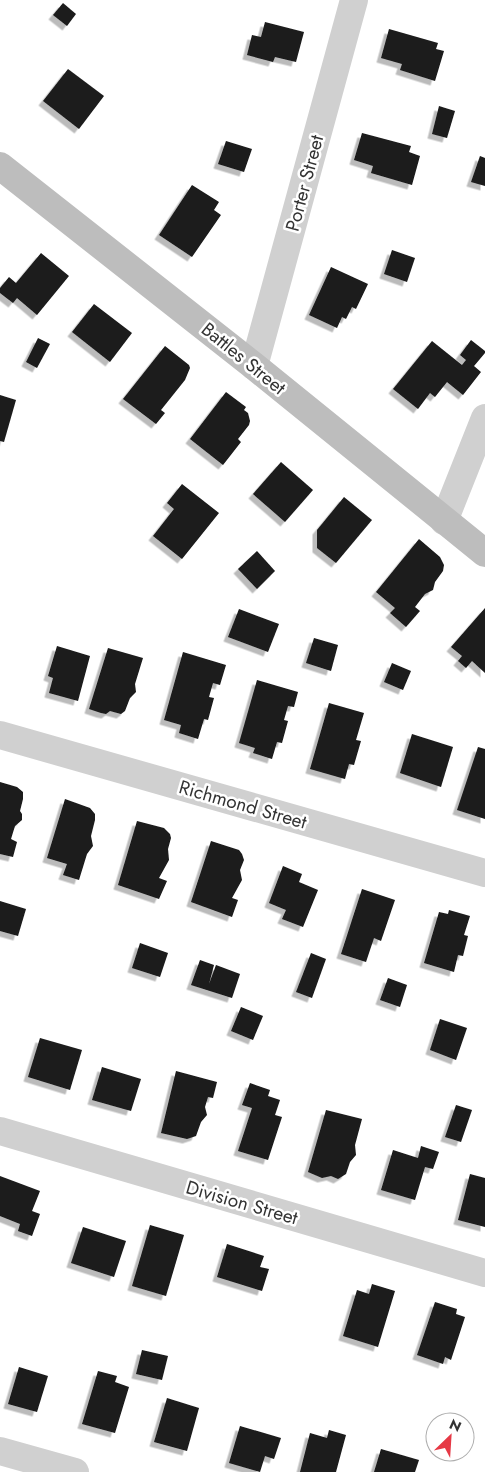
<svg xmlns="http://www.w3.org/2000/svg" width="485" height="1472" viewBox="0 0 485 1472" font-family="Jost,sans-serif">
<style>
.building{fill:#1a1a1a;filter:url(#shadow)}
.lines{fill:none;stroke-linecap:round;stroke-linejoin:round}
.street{stroke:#d0d0d0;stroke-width:28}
.secondary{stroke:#bdbdbd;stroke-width:28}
.labels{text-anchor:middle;stroke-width:5;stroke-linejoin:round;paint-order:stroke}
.street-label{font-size:19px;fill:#333;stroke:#fff}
</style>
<defs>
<filter id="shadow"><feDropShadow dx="-4.5" dy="4.5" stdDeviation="0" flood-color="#0004"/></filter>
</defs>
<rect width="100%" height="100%" fill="#fff"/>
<g class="building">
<path d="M63 3 76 14 67 26 53 15Z"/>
<path d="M265 22 304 32 296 62 275 57 273 62 247 55 252 35 261 37Z"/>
<path d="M389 29 438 43 436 49 444 51 435 81 400 70 402 64 381 58Z"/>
<path d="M68 69 104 96 79 129 43 101Z"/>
<path d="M439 106 455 111 447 138 432 134Z"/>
<path d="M362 133 411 146 409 152 420 156 412 185 371 173 373 166 354 160Z"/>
<path d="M226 141 252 149 244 172 218 164Z"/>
<path d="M480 156 485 158V186L471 182Z"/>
<path d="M192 185 219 202 214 210 221 215 192 257 159 235Z"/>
<path d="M392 250 415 258 407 282 384 274Z"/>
<path d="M41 253 69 276 37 315 17 298 13 303 0 293V288L9 277 16 283Z"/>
<path d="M331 267 368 284 356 309 352 307 346 319 342 317 337 328 309 315Z"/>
<path d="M94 304 132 333 110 362 72 332Z"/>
<path d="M38 338 50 344 37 368 26 362Z"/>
<path d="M471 340 485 351V353L474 366 481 372 463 395 447 382 435 397 430 393 418 409 393 389 432 341 462 365 466 360 460 355Z"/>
<path d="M165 346 189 365 190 368 185 380 161 410 165 413 156 424 123 399Z"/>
<path d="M226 392 246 407 244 410 248 413 250 421 249 425 238 439 241 442 223 465 190 439Z"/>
<path d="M0 395 16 400 4 442 0 441Z"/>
<path d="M281 462 313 490 285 522 253 494Z"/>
<path d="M182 484 219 513 182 559 153 536 174 509 167 503Z"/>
<path d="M344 497 372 520 336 563 317 548V530Z"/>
<path d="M419 539 440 557 444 565 443 571 435 582 433 590 425 594 415 607 420 611 406 627 390 613 395 608 376 592Z"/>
<path d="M257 551 275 571 257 589 238 569Z"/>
<path d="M485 608V673L472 661 466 668 458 661 462 656 451 647Z"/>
<path d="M239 609 279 624 268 652 228 637Z"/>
<path d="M314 638 338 645 331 671 306 663Z"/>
<path d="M57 646 90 656 78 701 49 693 53 678 48 676Z"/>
<path d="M108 648 143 658 135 684 136 692 130 698 125 711 121 714 110 711 106 714 101 713 89 709Z"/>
<path d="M183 652 226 665 220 685 213 683 209 697 214 698 208 720 204 719 198 739 179 733 181 725 164 720Z"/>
<path d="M392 663 411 671 403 690 384 682Z"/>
<path d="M257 680 298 692 294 707 288 706 284 720 288 721 282 743 277 742 272 759 253 753 255 748 239 743Z"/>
<path d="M329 703 364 713 356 740 361 741 354 765 349 764 345 779 310 769Z"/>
<path d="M412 734 453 747 441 787 400 773Z"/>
<path d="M478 747 485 749V819L457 810Z"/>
<path d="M0 782 17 787 23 792V799L20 811 22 814V820L15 826 11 839 17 842 13 857 0 854Z"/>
<path d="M65 799 90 808 95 814V820L91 836 93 846 87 854 79 880 63 875 67 864 47 858Z"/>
<path d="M137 821 164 828 170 834 171 838 168 849 169 860 159 878 167 881 159 899 118 885Z"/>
<path d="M211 841 239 850 242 854 244 860 240 870 242 880 232 898 238 900 232 917 191 902Z"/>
<path d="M283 866 302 874 299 882 318 890 303 927 282 919 286 910 269 903Z"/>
<path d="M362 889 395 900 381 941 374 938 366 962 341 954Z"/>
<path d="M0 901 26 909 18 936 0 931Z"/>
<path d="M449 910 470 916 464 935 468 936 463 956 458 955 454 972 424 963 439 912 448 914Z"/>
<path d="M140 943 168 953 160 977 132 968Z"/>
<path d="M311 953 326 959 312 998 296 992Z"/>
<path d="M200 960 214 965 209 984 216 965 240 974 232 998 191 985Z"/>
<path d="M388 978 407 985 400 1007 380 1000Z"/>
<path d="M241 1007 263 1016 253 1040 231 1031Z"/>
<path d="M440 1019 467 1028 456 1060 430 1050Z"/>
<path d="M40 1038 82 1050 70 1090 28 1077Z"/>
<path d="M102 1067 141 1079 131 1111 92 1100Z"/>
<path d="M176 1071 217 1082 213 1098 208 1097 205 1107 207 1115 201 1122 196 1136 187 1139 161 1133Z"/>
<path d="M250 1083 270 1090 268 1096 280 1100 275 1115 282 1117 268 1160 238 1151 252 1108 242 1105Z"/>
<path d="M456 1105 472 1110 461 1142 445 1137Z"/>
<path d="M326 1110 362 1119 355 1145 356 1155 350 1162 346 1174 338 1179 331 1176 322 1178 308 1172Z"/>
<path d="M421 1146 439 1152 433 1169 425 1167 415 1200 381 1190 393 1150 418 1158Z"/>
<path d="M470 1174 485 1178V1227L458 1220Z"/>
<path d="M0 1176 40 1191 32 1211 40 1214 32 1236 18 1231 20 1224 0 1216Z"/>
<path d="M150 1225 184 1235 166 1296 132 1286Z"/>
<path d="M83 1227 126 1241 114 1277 71 1263Z"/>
<path d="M227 1244 264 1256 260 1267 269 1269 262 1291 217 1277Z"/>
<path d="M372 1284 395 1291 378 1347 343 1336 357 1290 369 1294Z"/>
<path d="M435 1302 457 1309 456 1314 465 1317 451 1360 445 1357 443 1364 417 1355Z"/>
<path d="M142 1350 168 1356 162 1380 136 1374Z"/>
<path d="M19 1367 48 1376 37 1412 8 1404Z"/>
<path d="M98 1371 117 1376 115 1382 129 1387 115 1433 82 1424Z"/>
<path d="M167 1398 199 1408 187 1451 154 1442Z"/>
<path d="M240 1426 281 1438 274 1459 265 1456 260 1472 229 1463Z"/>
<path d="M329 1430 346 1435 336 1472H300L310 1433 327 1438Z"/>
<path d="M381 1449 419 1460 415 1472H374Z"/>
</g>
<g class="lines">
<g class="street">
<path d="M254 366 354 0"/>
<path d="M444 521 485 418"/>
<path d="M0 735 485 873"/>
<path d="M0 1131 485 1273"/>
<path d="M0 1451 75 1472"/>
</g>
<path class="secondary" d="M0 166 254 366 485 553"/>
</g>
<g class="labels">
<g class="street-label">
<text transform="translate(304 183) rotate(-75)" y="7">Porter Street</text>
<text transform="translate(244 358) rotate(39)" y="7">Battles Street</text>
<text transform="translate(243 804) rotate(16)" y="7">Richmond Street</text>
<text transform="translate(242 1202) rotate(16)" y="7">Division Street</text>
</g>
</g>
<g transform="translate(450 1437) rotate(25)"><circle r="24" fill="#ffffff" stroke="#adadad"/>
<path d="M0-4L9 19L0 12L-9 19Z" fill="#e63946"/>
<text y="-8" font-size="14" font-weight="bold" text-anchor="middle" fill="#333333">N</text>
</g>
</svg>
